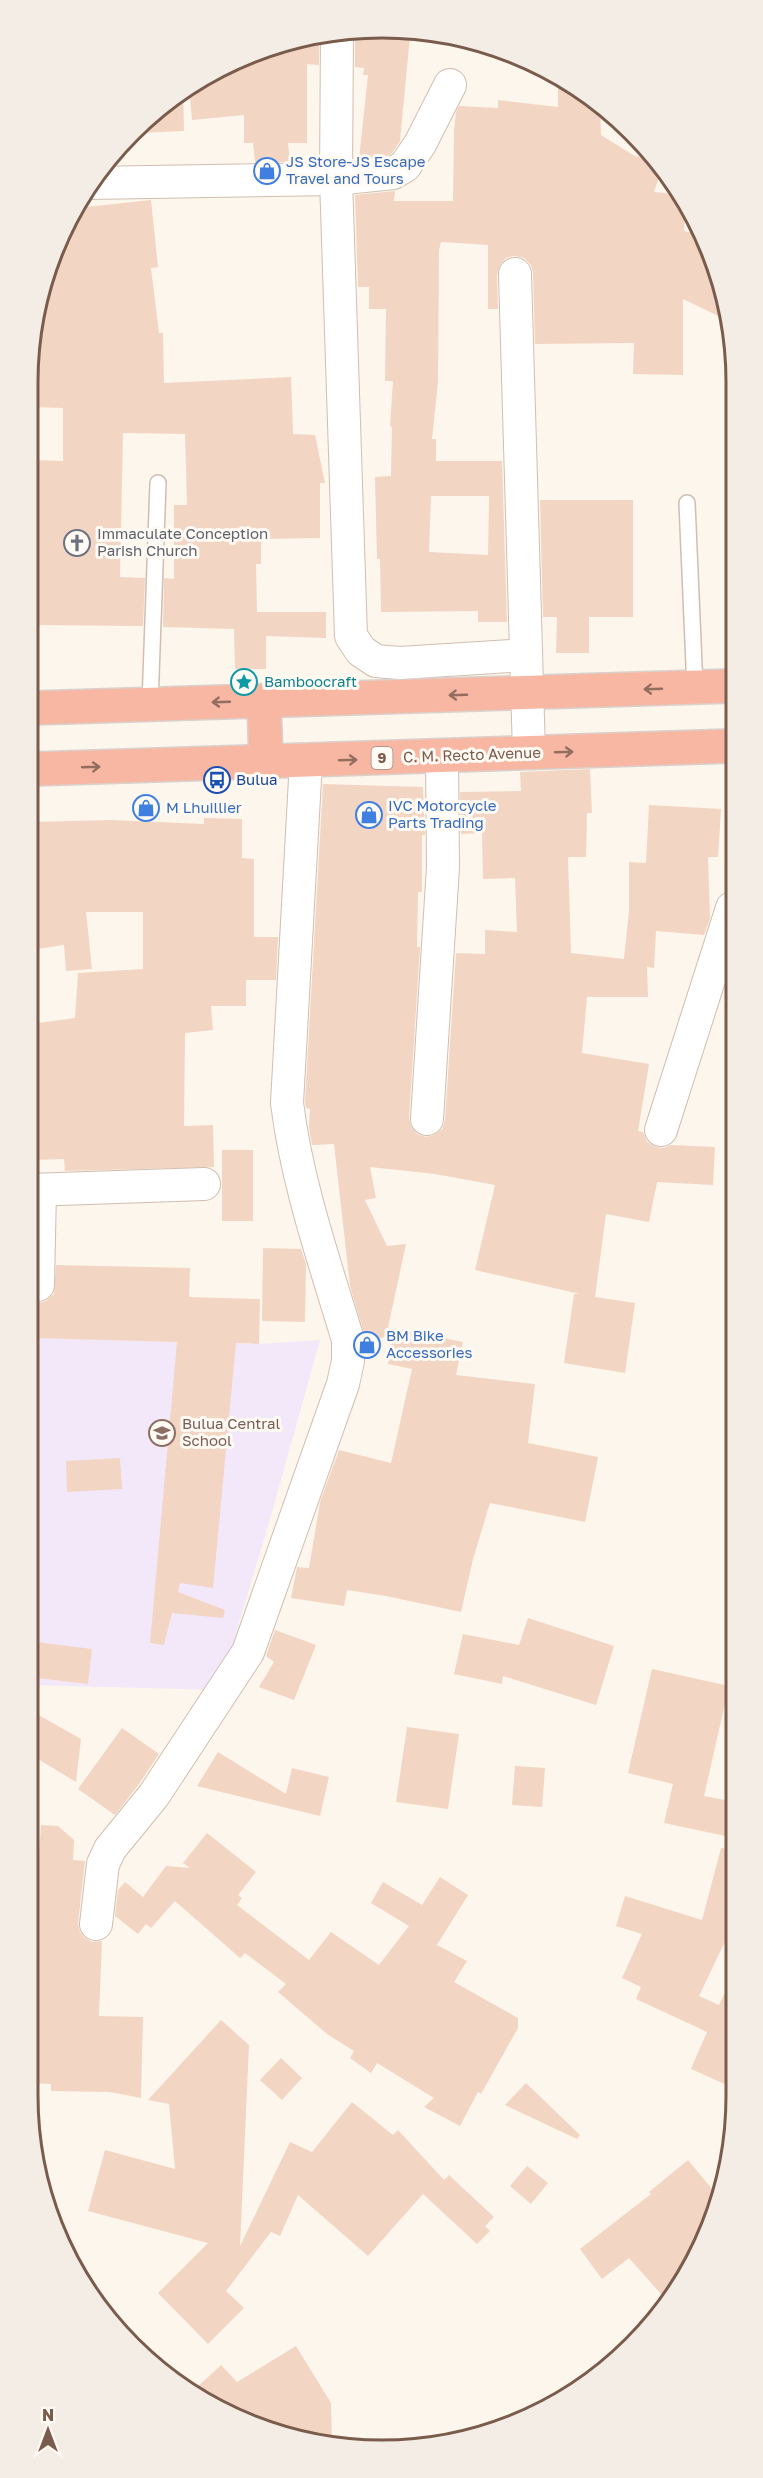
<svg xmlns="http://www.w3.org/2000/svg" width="763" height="2478" viewBox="0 0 763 2478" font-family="'Golos Text',sans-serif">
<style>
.education{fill:#f3e8fa}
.building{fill:#f3d5c3;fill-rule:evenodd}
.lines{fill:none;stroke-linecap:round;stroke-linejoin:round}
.lane-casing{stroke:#d1beb0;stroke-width:18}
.street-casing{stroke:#d1beb0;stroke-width:34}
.highway-casing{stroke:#dad1cd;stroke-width:36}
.lane{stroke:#fff;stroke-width:15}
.street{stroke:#fff;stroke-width:32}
.highway{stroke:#f7b7a3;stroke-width:33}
.oneway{stroke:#936e5e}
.labels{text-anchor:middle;stroke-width:6;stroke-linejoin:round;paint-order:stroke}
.shield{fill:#fffaf3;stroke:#a28b7f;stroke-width:1.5}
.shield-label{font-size:14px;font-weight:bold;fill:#7a5c4d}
.shop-label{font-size:15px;fill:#366cbe;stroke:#fffaf3;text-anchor:start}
.worship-label{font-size:15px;fill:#5b616d;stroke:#fffaf3;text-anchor:start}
.culture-label{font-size:15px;fill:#0d838f;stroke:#fffaf3;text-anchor:start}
.street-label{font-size:15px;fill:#7a5c4d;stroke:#fffaf3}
.transit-label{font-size:15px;fill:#164399;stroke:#fffaf3;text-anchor:start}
.education-label{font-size:15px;fill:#785e54;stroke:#fffaf3;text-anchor:start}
.rim{fill:none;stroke:#7a5c4d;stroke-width:3}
</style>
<rect width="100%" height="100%" fill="#fdf6ec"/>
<path class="education" d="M30 1338 259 1344 320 1340 269 1523 219 1690 29 1685Z"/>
<g class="building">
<path d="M313 34H319V65L307 64V143H288L290 162H255L253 143H244V115L192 120 189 85Z"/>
<path d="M355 34 410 36 400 141 392 153 387 156 359 159 368 75H363L364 68 355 67Z"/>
<path d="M558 74 600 109 601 135 633 155 658 163 662 168 654 192 679 194 686 205 684 231 703 235 729 321 683 299V375L633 374 634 343 535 344 533 273 531 265 524 258 514 256 506 258 500 265 497 275 498 309H488V245L441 242 439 250 438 382 432 439H436V461H502L507 622H478V611L381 612 380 559H377L375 477 391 476 392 427 390 426 393 381H385L386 309H369V287H358L355 195 395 191 394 201H453L454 131 456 112 459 106 498 108V100L558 107ZM431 496H489L488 555 429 552Z"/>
<path d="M183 88 184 131 139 133 160 111Z"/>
<path d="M151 200 158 267 151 268 159 333H163L164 383 291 377 293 434 315 435 325 483H320V538L261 539V564H256L257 612H326V638L266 636V669H235L234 629 163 627 164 578 174 579V505H187L185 434 123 433 120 577 145 578 143 626 33 625V460L63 461V408L34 407V312L77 208Z"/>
<path d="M540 500H633V617H589V653H556L557 617H543Z"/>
<path d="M590 769 592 813H587L586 857H568L571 953 624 959 629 910V862L646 863 649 805 721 809 718 857H708L710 919 704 935 656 931 654 968 647 967 648 997H587L582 1053 649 1064 638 1131 643 1132 647 1142 656 1147 664 1148 670 1145 715 1147 713 1185 657 1182 649 1222 606 1214 595 1297 635 1303 625 1373 564 1363 574 1294H580L475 1270 495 1185 435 1174 370 1167 376 1198 365 1200 387 1246 406 1244 386 1337 366 1340 350 1286 334 1144 312 1145 309 1127 310 1109 306 1108 305 1102 323 784 423 787 425 835H422V892H418L417 947H420L409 1118 411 1126 417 1134 426 1137 434 1135 442 1129 445 1120 456 953 485 954V930L517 932 515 878 483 879 482 833 461 834 460 792 521 791 520 772Z"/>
<path d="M204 818 242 819V858L254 859V937H278L276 980H246V1006H211L213 1030 185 1033 184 1126 213 1125 214 1167 65 1171 64 1159 31 1160V1024L75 1018 78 973 143 969V912H86L92 969 66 971 64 945 31 950 32 822 111 820 204 824Z"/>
<rect x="222" y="1150" width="31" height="71"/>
<path d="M263 1248 301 1249 306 1264 305 1322 262 1321Z"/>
<path d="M56 1265 190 1268 189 1297 260 1299 259 1344 236 1343 213 1588 180 1583 178 1592 225 1610 223 1618 172 1613 164 1645 150 1643 177 1342 30 1338V1301L38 1303 46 1301 54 1294Z"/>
<path d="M394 1328 463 1342 456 1375 535 1384 528 1443 598 1457 585 1522 490 1503 473 1559 461 1612 386 1596 347 1590 344 1606 291 1598 297 1567 309 1568 320 1502 339 1450 391 1463 412 1369 388 1364Z"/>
<path d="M120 1458 122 1489 67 1492 66 1461Z"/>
<path d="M528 1618 614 1646 596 1705 503 1676 502 1684 454 1674 463 1634 519 1645Z"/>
<path d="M275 1630 316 1645 294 1700 259 1687 274 1662 266 1656Z"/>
<path d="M29 1641 92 1649 88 1684 29 1677Z"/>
<path d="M652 1669 729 1686 704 1796 730 1801V1837L664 1823 673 1784 628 1773Z"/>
<path d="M28 1709 81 1739 76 1782 28 1753Z"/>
<path d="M407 1727 459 1734 448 1809 396 1802Z"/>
<path d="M122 1728 159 1754 139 1784 115 1815 78 1789Z"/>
<path d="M218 1752 286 1794 292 1768 329 1777 320 1816 197 1786Z"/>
<path d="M515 1766 545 1768 542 1807 512 1805Z"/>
<path d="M41 1825 58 1826 74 1840 73 1860 85 1861 78 1923 80 1932 85 1938 93 1942 102 1941 99 2016 143 2017 141 2098 110 2092 51 2091V2084L27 2083 28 1857 39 1858Z"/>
<path d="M207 1833 256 1872 238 1895 242 1898 237 1905 309 1960 331 1932 379 1965 409 1926 371 1903 383 1882 422 1905 440 1877 468 1895 437 1945 467 1961 454 1982 518 2018V2028L481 2094 478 2092 460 2126 424 2107 434 2098 377 2063 371 2073 350 2058 354 2051 327 2034 278 1992 286 1984 245 1953 240 1958 175 1901 151 1928 146 1924 138 1934 115 1916 118 1890 125 1882 143 1897 166 1866 190 1868 183 1863Z"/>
<path d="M721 1848 730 1849V1931L699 1996 719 2005 730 1981 729 2086 691 2069 707 2032 636 1999 641 1987 622 1978 642 1934 616 1926 625 1896 702 1920Z"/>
<path d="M221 2020 249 2045 240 2246 290 2142 312 2152 352 2102 393 2135 398 2130 444 2180 449 2175 494 2217 485 2226 490 2231 477 2244 423 2194 368 2256 298 2195 280 2236 271 2232 226 2291 244 2308 208 2344 158 2293 208 2243 88 2211 105 2150 175 2169 169 2104 148 2100Z"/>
<path d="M281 2058 302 2078 282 2100 260 2080Z"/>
<path d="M526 2083 580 2135 577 2139 505 2105Z"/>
<path d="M688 2160 717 2195 676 2294 668 2302 629 2258 602 2279 580 2249 651 2194 649 2192Z"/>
<path d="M527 2166 548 2183 531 2204 510 2186Z"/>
<path d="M296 2346 331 2403 332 2447 224 2414 193 2391 221 2365 237 2382Z"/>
</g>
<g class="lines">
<defs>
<g id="lane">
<path d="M687 503 695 688"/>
<path d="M150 704 158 483"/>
</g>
<g id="street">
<path d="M337 34 336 179 351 636 361 651 376 661 400 663 525 655"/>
<path d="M88 183 336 179 393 173 405 166 420 144 450 85"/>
<path d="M515 274 529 753"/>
<path d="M427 1119 443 867 442 757"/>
<path d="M661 1130 732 908"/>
<path d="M30 1190 204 1184"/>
<path d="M38 1285 40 1190"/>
<path d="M96 1924 103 1864 110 1849 154 1795 248 1652 343 1384 348 1361V1340C325 1263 297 1184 287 1103L306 761"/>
</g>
<g id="highway">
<path d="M264 701 266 762"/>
<path d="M32 708 732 686"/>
<path d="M32 769 732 746"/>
</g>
</defs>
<use href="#lane" class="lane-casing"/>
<use href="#street" class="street-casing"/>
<use href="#highway" class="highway-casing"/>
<use href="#lane" class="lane"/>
<use href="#street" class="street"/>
<use href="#highway" class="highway"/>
</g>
<defs><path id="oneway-shaft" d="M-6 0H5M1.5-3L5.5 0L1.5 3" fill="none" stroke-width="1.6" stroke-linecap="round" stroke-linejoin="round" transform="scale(1.5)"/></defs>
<g class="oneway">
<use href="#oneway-shaft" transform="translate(653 689) rotate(178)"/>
<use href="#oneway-shaft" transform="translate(458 695) rotate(178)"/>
<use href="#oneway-shaft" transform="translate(221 702) rotate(178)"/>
<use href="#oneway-shaft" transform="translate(564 752) rotate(-2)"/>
<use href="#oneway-shaft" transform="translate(348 760) rotate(-2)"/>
<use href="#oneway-shaft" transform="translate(91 767) rotate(-2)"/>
</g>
<defs>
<symbol id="shop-ring" viewBox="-11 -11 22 22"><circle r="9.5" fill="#fffaf3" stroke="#3f7fe0" stroke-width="1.5"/><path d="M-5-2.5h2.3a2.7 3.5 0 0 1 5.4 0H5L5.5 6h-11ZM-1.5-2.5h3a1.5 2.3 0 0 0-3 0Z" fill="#3f7fe0"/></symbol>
<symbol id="church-ring" viewBox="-11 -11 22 22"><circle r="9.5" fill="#fffaf3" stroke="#6b7280" stroke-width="1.5"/><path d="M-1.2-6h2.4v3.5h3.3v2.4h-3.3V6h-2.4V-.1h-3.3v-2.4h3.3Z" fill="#6b7280"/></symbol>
<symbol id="sight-ring" viewBox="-11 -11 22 22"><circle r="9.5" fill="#fffaf3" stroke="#0f9aa8" stroke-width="1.5"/><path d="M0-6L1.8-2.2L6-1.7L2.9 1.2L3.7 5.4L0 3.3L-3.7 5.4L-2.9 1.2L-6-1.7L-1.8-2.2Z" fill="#0f9aa8"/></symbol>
<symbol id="bus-ring" viewBox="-11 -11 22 22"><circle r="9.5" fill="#fffaf3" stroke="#1a4fb4" stroke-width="1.5"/><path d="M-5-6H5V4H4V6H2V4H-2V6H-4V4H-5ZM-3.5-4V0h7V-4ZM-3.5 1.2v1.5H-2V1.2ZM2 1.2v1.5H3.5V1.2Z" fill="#1a4fb4"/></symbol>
<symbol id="school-ring" viewBox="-11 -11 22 22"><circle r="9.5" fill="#fffaf3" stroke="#8d6e63" stroke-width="1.5"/><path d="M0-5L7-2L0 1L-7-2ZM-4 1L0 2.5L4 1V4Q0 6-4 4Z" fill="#8d6e63"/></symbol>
</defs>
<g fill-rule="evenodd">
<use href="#shop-ring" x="252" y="156" width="30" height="30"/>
<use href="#church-ring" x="62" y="528" width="30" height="30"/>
<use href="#sight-ring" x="229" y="667" width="30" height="30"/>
<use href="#bus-ring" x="202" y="765" width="30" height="30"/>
<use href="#shop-ring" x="131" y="793" width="30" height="30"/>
<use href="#shop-ring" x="354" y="800" width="30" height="30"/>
<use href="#shop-ring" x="352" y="1330" width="30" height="30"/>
<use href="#school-ring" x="147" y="1418" width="30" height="30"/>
</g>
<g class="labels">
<rect class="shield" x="371.5" y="747" width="21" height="22" rx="4.5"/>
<g class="shield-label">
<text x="382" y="763">9</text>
</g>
<g class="shop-label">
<text x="286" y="167">JS Store-JS Escape<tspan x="286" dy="17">Travel and Tours</tspan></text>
<text x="388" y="811">IVC Motorcycle<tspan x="388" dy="17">Parts Trading</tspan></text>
<text x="166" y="813">M Lhuillier</text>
<text x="386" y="1341">BM Bike<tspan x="386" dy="17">Accessories</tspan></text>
</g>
<g class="worship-label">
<text x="97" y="539">Immaculate Conception<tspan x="97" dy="17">Parish Church</tspan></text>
</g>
<g class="culture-label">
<text x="264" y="687">Bamboocraft</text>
</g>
<g class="street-label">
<text transform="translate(472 755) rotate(-2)" y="5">C. M. Recto Avenue</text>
</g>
<g class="transit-label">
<text x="236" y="785">Bulua</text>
</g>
<g class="education-label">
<text x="182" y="1429">Bulua Central<tspan x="182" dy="17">School</tspan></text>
</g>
</g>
<path d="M0 0H763V2478H0ZM382 38H382A344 344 0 0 1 726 382V2096A344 344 0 0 1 382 2440H382A344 344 0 0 1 38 2096V382A344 344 0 0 1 382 38Z" fill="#f4ede6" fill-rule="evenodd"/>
<path class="rim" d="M382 38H382A344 344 0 0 1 726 382V2096A344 344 0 0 1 382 2440H382A344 344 0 0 1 38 2096V382A344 344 0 0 1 382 38Z"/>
<g transform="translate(48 2430)" stroke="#fffaf3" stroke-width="4.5" paint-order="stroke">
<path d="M0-4.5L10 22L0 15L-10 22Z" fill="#7a5c4d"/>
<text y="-9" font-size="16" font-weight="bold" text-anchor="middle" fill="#7a5c4d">N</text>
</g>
</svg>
